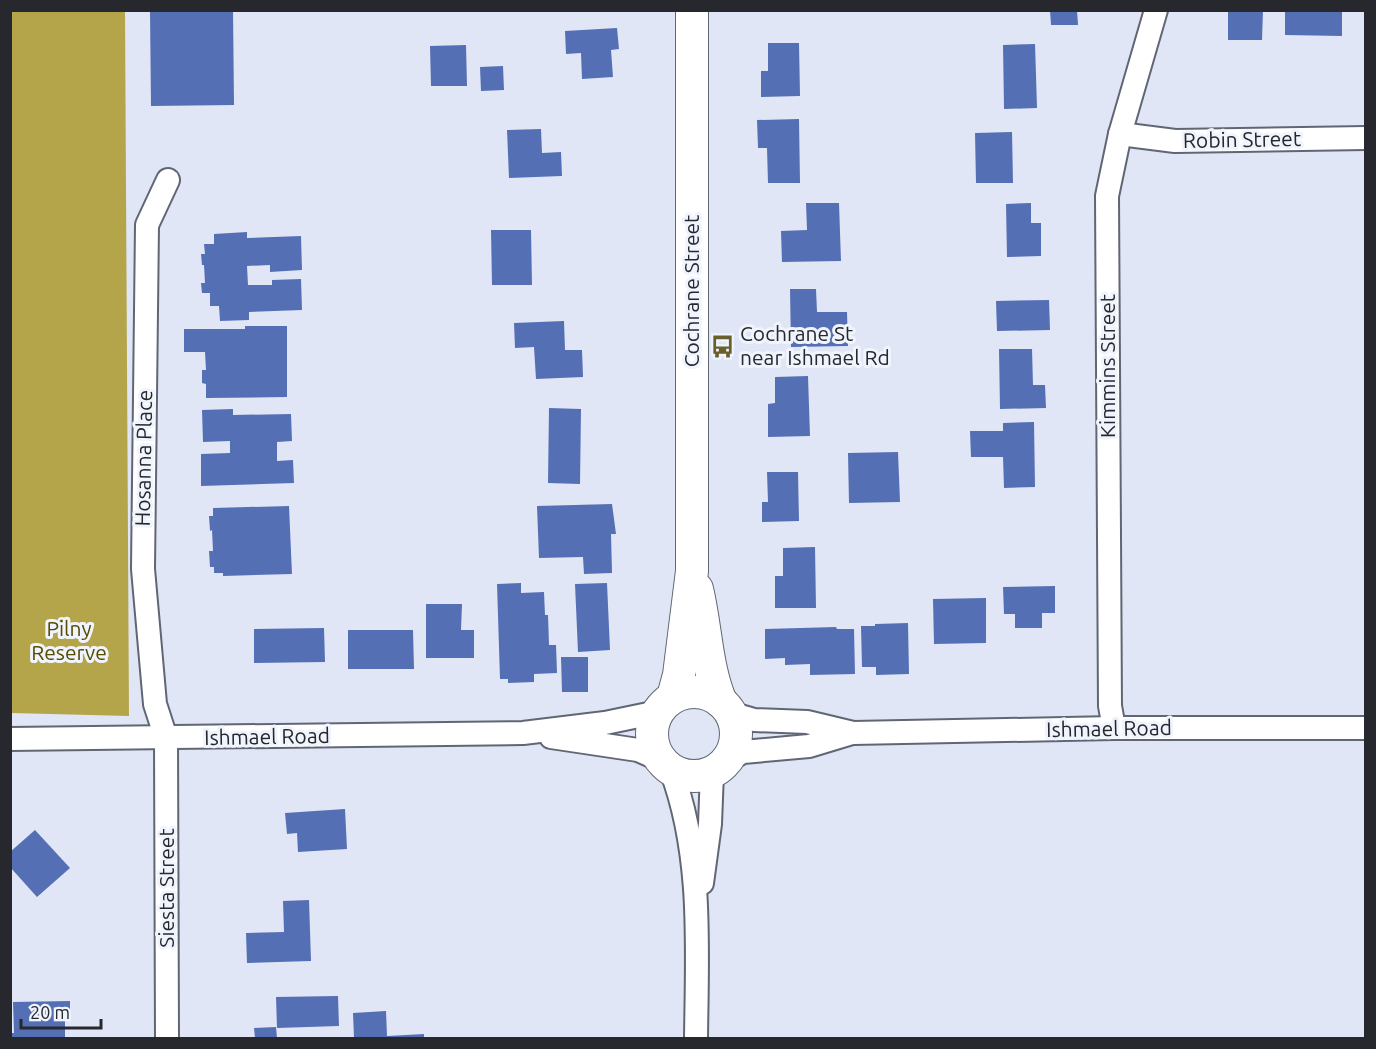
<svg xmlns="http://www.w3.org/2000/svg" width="1376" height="1049" viewBox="0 0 1376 1049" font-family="Ubuntu,sans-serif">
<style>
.forest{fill:#b4a54b}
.building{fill:#556fb5}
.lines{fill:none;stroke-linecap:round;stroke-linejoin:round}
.street-casing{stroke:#616674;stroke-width:26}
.secondary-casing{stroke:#616674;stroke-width:34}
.street{stroke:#fff;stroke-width:22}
.secondary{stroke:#fff;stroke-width:32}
.labels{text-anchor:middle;stroke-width:6;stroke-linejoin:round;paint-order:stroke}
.street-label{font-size:21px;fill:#26282e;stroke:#f0f4fd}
.poi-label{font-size:21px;fill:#26282e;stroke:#f0f4fd;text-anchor:start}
.park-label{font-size:21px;fill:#564b00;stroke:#f0f4fd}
</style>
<rect width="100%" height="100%" fill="#e0e6f6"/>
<path class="forest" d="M11 10 125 11 129 716 11 713Z"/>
<g class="building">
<path d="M150 10H233L234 105 151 106Z"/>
<path d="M1050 10H1077L1078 25H1051Z"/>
<path d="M1228 10H1263L1262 40H1228Z"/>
<path d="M1285 10H1342V36L1285 35Z"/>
<path d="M617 28 619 49 611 50 613 77 582 79 581 53 566 54 565 31Z"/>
<path d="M768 43H799L800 96 761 97V71H768Z"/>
<path d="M1035 44 1037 108 1004 109 1003 45Z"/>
<path d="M466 45 467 86H431L430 46Z"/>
<path d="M503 66 504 90 481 91 480 67Z"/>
<path d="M799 119 800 183H768L767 148H758L757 120Z"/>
<path d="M541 129 542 153 561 152 562 176 509 178 507 130Z"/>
<path d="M1012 132 1013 183H976L975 133Z"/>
<path d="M806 203H839L841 261 782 262 781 231 807 230Z"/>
<path d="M1031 203V223H1041V256L1007 257 1006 204Z"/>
<path d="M491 230H531L532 285H492Z"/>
<path d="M247 232V238L301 236 302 270 270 272V265L247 266 248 285H272V280L301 279 302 310 249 312V320L220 321 219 306H210V293H202L201 283H205L204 265H202L201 254H205L204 244H214V234Z"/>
<path d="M790 289H816L817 312H847L848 346 791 347Z"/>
<path d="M1049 300 1050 330 997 331 996 301Z"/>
<path d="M564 321 565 350H582L583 377 536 379 534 347 515 348 514 323Z"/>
<path d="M245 326H287V397L206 398V384L202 383V370H206L205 352H184V329H245Z"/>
<path d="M999 349H1032L1033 385H1045L1046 408 1000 409Z"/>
<path d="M808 376 810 436 768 437V404L775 403V377Z"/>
<path d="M549 408 581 409 580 484 548 483Z"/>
<path d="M233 409V415L291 414 292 441 277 442V461L293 460 294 483 201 486V454L230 453V441L203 442 202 410Z"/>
<path d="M1034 422 1035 487 1004 488 1003 457H971L970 431H1003V423Z"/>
<path d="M898 452 900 502 849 503 848 453Z"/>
<path d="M767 472H798L799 521 762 522V502H768Z"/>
<path d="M612 504 616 534H611L612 573 584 574 583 557 539 558 537 506Z"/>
<path d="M289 506 292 574 223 576V573H214V567H210L209 551H213L212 530 210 531 209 516H213V508Z"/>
<path d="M815 547 816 608H775V576H783V548Z"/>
<path d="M521 583V593L544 592 545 615H548L549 645H556L557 673 534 674V682L508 683V679H500L497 584Z"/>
<path d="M607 583 610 650 578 652 575 584Z"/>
<path d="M1055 586V613H1042V628H1015V614H1004L1003 587Z"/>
<path d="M986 598V643L934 644 933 599Z"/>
<path d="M426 604H462L461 630H474V658H426Z"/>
<path d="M908 623 909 674 876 675V667H862L861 626H875V624Z"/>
<path d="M836 627 837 629H854L855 674 810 675V664L785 665V658L765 659V629Z"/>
<path d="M324 628 325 662 254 663V629Z"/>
<path d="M348 630H413L414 669H348Z"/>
<path d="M561 657H588V692H562Z"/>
<path d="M345 809 347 849 298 852 297 833 287 834 285 813Z"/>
<path d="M35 830 70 868 37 897 10 867V852Z"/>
<path d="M309 900 311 961 247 963 246 933 284 932 283 901Z"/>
<path d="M338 996 339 1026 277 1028 276 997Z"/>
<path d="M70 1001V1018H65V1038H10V1033H14L13 1002Z"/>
<path d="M386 1011 387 1036 424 1034V1038H354L353 1013Z"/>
<path d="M276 1027 277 1038H255L254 1028Z"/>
</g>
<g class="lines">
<defs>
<g id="street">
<path d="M1120 134 1175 141 1366 138"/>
<path d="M730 713 754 720 807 722 853 733 1114 728H1366"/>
<path d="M1114 728 1110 706 1107 196 1120 134 1156 10"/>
<path d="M551 737 638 750 661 760"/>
<path d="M10 739 523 733 605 723 658 712"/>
<path d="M727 760 743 752 809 746 852 733"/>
<path d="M671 770C703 855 697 949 696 1038"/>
<path d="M702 883 710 824 712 772"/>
<path d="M167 1038 166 738 155 704 143 569 147 225 168 180"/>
</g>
<g id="secondary">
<path d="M697 589C706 626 706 667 721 702"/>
<circle cx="694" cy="734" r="42"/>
<path d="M673 697 679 675 692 571V10"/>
</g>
</defs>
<use href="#street" class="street-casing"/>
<use href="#secondary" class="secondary-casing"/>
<use href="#street" class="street"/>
<use href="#secondary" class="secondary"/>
</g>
<defs>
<symbol id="bus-bare" viewBox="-9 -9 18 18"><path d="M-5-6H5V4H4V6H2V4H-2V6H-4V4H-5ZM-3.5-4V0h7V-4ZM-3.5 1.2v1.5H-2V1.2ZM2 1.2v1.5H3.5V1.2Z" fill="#685f2c" stroke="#f0f4fd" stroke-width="2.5" paint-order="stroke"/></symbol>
</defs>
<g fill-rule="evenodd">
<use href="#bus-bare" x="706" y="330" width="33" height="33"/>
</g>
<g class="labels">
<g class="street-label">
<text transform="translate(1242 140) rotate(-1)" y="7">Robin Street</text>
<text transform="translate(692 291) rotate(-90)" y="7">Cochrane Street</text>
<text transform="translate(1108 366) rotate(-90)" y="7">Kimmins Street</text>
<text transform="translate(144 458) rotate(-89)" y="7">Hosanna Place</text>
<text transform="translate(1109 729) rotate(-1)" y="7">Ishmael Road</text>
<text transform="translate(267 737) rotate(-1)" y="7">Ishmael Road</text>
<text transform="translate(167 888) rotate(-90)" y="7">Siesta Street</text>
</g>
<g class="poi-label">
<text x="740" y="341">Cochrane St<tspan x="740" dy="24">near Ishmael Rd</tspan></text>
</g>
<g class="park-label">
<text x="69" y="636">Pilny<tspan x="69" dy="24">Reserve</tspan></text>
</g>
</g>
<rect width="1376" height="1049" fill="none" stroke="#26282e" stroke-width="24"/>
<path d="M21 1019v9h80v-9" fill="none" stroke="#26282e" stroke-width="3"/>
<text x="30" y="1019" font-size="18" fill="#26282e" stroke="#f0f4fd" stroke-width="4.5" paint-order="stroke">20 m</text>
</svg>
